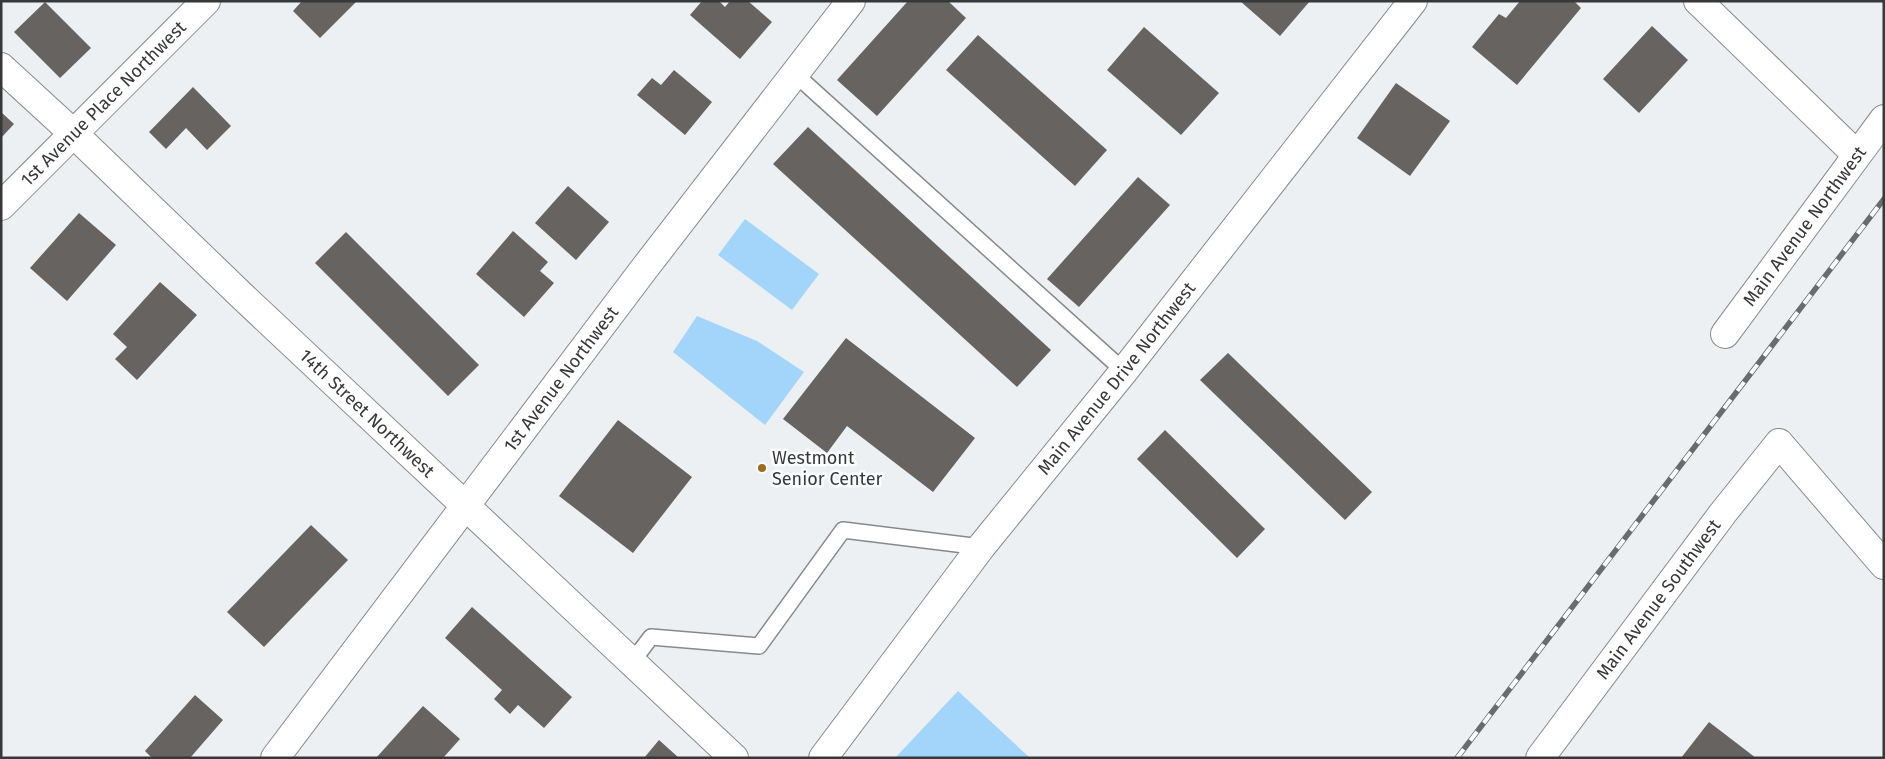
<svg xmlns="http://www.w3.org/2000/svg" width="1885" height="759" viewBox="0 0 1885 759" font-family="'Fira Sans',sans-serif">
	<rect width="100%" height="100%" fill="#ecf0f3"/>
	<g fill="#a3d5fb">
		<path d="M745,219L819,274L792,310L718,255Z"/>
		<path d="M697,316L757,341L804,372L765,425L673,352Z"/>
		<path d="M958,691L1030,758H895Z"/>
	</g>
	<g fill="#666360">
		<path d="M302,1H357L320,38L293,11Z"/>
		<path d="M702,1H719L725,7L730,1H748L772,22L740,59L690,15Z"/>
		<path d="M908,1H948L966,18L877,116L837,80Z"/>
		<path d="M1240,1H1310L1280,36Z"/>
		<path d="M1520,1H1574L1581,8L1517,85L1472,47L1499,14L1506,18Z"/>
		<path d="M45,2L91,48L60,78L14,32Z"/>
		<path d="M1652,26L1688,60L1639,113L1603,79Z"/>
		<path d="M1144,27L1219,93L1181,135L1107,70Z"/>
		<path d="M978,35L1107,150L1075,186L946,70Z"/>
		<path d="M674,70L712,102L685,135L637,95L652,78L661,85Z"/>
		<path d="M1396,83L1450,121L1410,176L1357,138Z"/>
		<path d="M193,87L231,126L207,150L186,128L166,149L149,132Z"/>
		<path d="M1,112L14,124L1,138Z"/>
		<path d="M808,127L1051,350L1017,387L773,164Z"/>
		<path d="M1138,177L1170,205L1079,307L1047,279Z"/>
		<path d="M568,186L609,222L576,260L535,223Z"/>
		<path d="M79,213L116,245L67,301L30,268Z"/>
		<path d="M513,231L548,262L540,271L554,283L524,317L476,274Z"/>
		<path d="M346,232L479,365L448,396L315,263Z"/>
		<path d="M160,282L197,315L137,380L115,359L127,347L113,334Z"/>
		<path d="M846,338L975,438L933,492L847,426L827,453L783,419Z"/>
		<path d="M1228,353L1372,492L1345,520L1200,380Z"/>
		<path d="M618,420L692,477L633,553L559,496Z"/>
		<path d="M1165,430L1265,529L1237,558L1137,459Z"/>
		<path d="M311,525L348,560L264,647L227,612Z"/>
		<path d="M472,607L572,697L544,728L518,705L510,714L494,699L502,690L445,638Z"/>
		<path d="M195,695L223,720L190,758H152L145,751Z"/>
		<path d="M423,706L460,739L443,758H376Z"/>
		<path d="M1709,722L1756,758H1681Z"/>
		<path d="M659,740L679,758H644Z"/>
	</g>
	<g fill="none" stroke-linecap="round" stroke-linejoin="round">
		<defs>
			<g id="service">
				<path d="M795,74L1124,371"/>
				<path d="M632,662L651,637L759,646L843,530L981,547"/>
			</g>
			<g id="minor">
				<path d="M1698,1L1856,154"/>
				<path id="s1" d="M1,67L74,134L241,295L734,758"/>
				<path id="s2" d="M1,206L206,1"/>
				<path id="s3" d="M1725,334L1884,119"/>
				<path id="s4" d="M275,758L644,269L851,1"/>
				<path id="s5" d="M823,758L981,547L1124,371L1413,1"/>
				<path id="s6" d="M1540,758L1723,513L1779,443L1884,565"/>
			</g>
		</defs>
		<use href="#service" stroke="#878a8d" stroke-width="18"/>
		<use href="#minor" stroke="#878a8d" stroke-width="30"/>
		<use href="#service" stroke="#fff" stroke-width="15"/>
		<use href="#minor" stroke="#fff" stroke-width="28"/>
		<defs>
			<path id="rail" d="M1457,758L1884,199"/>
		</defs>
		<use href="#rail" stroke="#696b6c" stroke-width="5.5"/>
		<use href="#rail" stroke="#fcfdfe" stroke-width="4" stroke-dasharray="11" stroke-linecap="butt"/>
	</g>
	<circle fill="#9e6b21" stroke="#fcfdfe" stroke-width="2" cx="762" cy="468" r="5"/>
	<g text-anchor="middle" stroke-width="5" stroke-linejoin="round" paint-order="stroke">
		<g font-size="18" fill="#373839" stroke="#fcfdfe">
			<text dy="6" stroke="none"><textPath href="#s2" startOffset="145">1st Avenue Place Northwest</textPath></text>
			<text dy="6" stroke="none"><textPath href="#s3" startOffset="134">Main Avenue Northwest</textPath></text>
			<text dy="6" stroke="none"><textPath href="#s4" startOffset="475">1st Avenue Northwest</textPath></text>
			<text dy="6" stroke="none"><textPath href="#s5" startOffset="480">Main Avenue Drive Northwest</textPath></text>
			<text dy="6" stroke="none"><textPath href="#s1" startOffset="504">14th Street Northwest</textPath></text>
			<text dy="6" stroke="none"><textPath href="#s6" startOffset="198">Main Avenue Southwest</textPath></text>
		</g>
		<g font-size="18" fill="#373839" stroke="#fcfdfe" text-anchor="start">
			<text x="772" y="464">Westmont<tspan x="772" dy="21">Senior Center</tspan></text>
		</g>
	</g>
	<rect width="1885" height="759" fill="none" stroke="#373839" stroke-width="5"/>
</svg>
